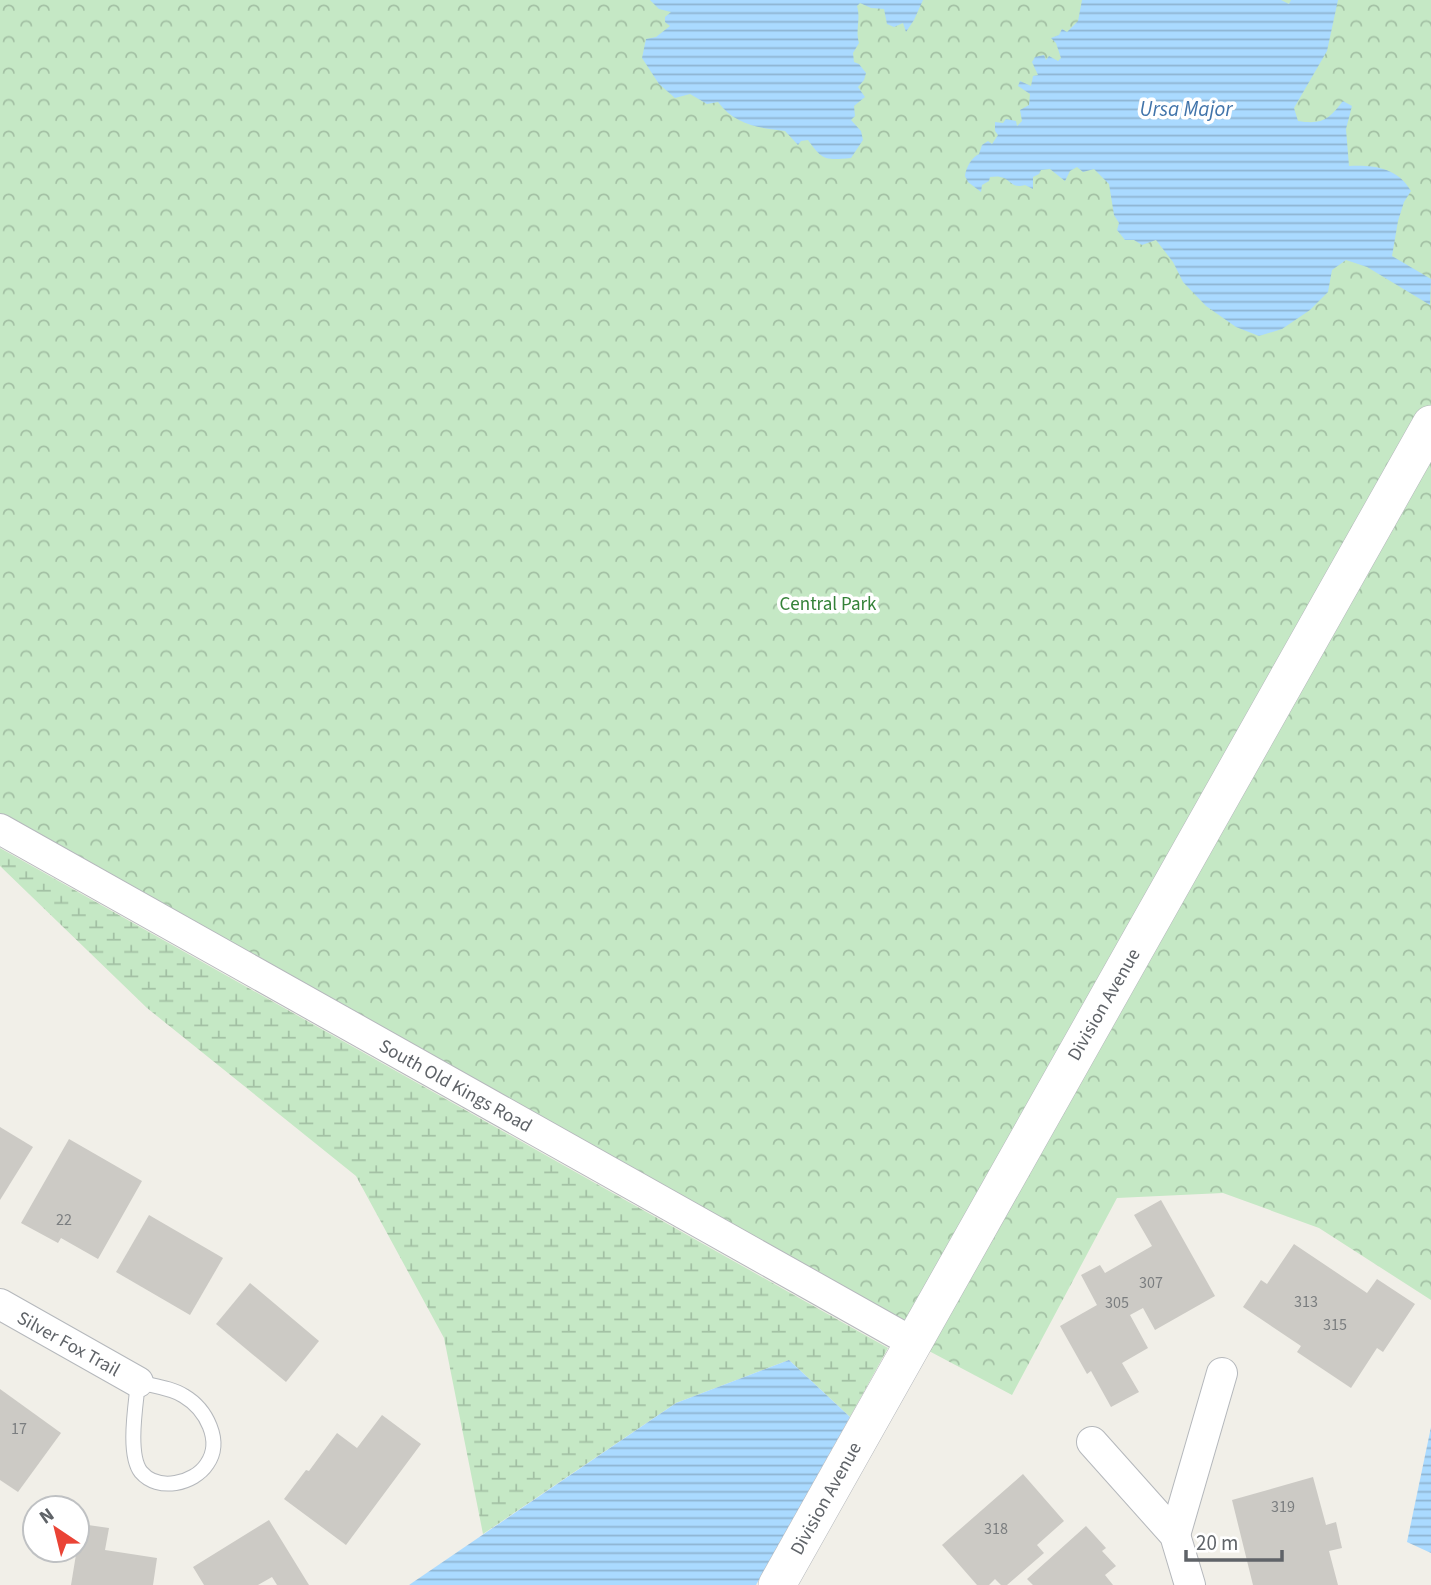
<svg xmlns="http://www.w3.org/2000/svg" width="1431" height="1585" viewBox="0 0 1431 1585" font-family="'Source Sans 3',sans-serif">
	<defs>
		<pattern id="wetland-marsh" width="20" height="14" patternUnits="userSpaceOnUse" patternTransform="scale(1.75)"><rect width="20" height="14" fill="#c5e8c5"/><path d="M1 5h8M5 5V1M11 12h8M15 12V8" fill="none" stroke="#a3c0a4"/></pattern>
		<pattern id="park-crowns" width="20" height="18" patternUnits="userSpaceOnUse" patternTransform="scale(1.75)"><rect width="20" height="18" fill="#c5e8c5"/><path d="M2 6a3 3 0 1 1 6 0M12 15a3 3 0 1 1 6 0" fill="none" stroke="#a3c0a4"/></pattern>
		<pattern id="water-rules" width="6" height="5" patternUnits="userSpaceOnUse" patternTransform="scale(1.75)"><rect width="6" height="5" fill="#aadaff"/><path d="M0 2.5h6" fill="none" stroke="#8eb4d2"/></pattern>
	</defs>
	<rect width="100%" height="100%" fill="#f1efe8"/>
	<path fill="url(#wetland-marsh)" d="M0,848L888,1348L850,1417L789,1360L676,1403L483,1534L444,1338L356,1176L147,1008L0,866Z"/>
	<path fill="url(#park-crowns)" d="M0,0H1431V1300L1319,1228L1223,1193L1117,1198L1012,1395L912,1342L0,830Z"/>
	<g fill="url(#water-rules)">
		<path d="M650,0H923L914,20L906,32L903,23L894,27L887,24L884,9L871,8L860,3L857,6C861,19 855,30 859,43L853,53L854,62L859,64L866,73L864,80L858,87L865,97L854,106L855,116L851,120L861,131L863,140L851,158C825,160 823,161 808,140L801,141L798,145L785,131C759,128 735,125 718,102L707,104L690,94L675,98L659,84L642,58L646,39L656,37L670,26L665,22V17L671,12L659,9Z"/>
		<path d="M1082,0H1281L1289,4L1291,0H1338L1327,51L1294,108L1298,121C1323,125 1329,119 1343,101L1352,106L1346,129L1349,166C1373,165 1397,167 1411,191L1404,202L1398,221L1392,256L1431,279L1430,305L1367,267L1346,260L1332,270L1328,292L1310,310L1282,329L1259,336L1236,327L1206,306L1183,282L1173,262L1156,240L1142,245L1134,240H1125L1117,230L1119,223L1114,215L1109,184L1094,169L1083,172L1077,167L1070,171L1065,181L1050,169L1041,170L1039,174L1033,177V189L1025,185C1010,189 1012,179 1000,177C997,176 993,177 990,177L989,181L982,185L981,192L968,182L965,176C966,167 972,157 979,154L982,145L988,141L992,144L998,135L995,131V122L1003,123L1006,119L1016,121L1017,126L1022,121L1020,110L1029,105L1030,94L1018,86L1020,81L1031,86L1033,76L1038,75L1032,62L1035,57L1044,55L1046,60L1049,56L1058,61L1061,58L1056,43L1051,38L1059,35L1062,29L1067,32L1078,21Z"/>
		<path d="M789,1360L850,1417L756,1585H409L676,1403Z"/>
		<path d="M1431,1427V1553L1407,1542Z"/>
	</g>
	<g fill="#cccac5">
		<path d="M0,1127L33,1147L0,1200Z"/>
		<path d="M69,1139L142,1181L98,1259L61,1238L58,1243L21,1223Z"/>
		<path d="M1161,1200L1215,1296L1155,1330L1143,1308L1130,1315L1148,1348L1122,1363L1139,1392L1111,1407L1091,1371L1087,1374L1060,1326L1097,1305L1081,1275L1100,1265L1105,1273L1152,1246L1134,1215Z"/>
		<path d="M149,1215L223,1258L190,1315L116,1272Z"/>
		<path d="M1294,1244L1367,1293L1377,1279L1415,1304L1383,1352L1377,1348L1351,1388L1297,1352L1301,1346L1243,1307L1261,1280L1267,1284Z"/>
		<path d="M250,1283L319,1341L286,1382L216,1324Z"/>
		<path d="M0,1389L61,1433L18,1492L0,1480Z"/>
		<path d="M382,1415L421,1444L346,1545L284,1499L306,1470L309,1471L337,1433L357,1448Z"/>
		<path d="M1023,1474L1064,1521L1037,1545L1044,1553L1007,1585H1001L995,1579L989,1585H977L942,1545Z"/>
		<path d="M1313,1477L1326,1525L1336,1522L1342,1548L1329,1551L1338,1585H1253L1232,1500Z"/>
		<path d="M269,1520L309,1585H277L272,1577L258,1585H204L193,1567Z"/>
		<path d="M81,1524L109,1528L105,1550L157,1558L153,1585H71Z"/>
		<path d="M1086,1526L1106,1548L1102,1551L1116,1566L1105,1575L1113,1585H1033L1027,1579Z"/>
	</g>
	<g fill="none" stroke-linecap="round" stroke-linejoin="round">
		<defs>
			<path id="service" d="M138,1382C153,1386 172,1388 184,1396C206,1409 223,1441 207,1464C194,1484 158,1492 141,1472C127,1454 136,1404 138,1382Z"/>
			<g id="minor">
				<path d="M0,829L912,1342"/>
				<path d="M0,1304L138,1382"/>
				<path d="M1092,1442L1175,1535L1190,1585"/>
				<path d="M1175,1535L1222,1373"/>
			</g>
			<path id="tertiary" d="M777,1585L1431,424"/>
		</defs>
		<use href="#service" stroke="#b5b8bc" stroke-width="16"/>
		<use href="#minor" stroke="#b5b8bc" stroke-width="32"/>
		<use href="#tertiary" stroke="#b5b8bc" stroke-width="38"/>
		<use href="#service" stroke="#fff" stroke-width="14"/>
		<use href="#minor" stroke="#fff" stroke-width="30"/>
		<use href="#tertiary" stroke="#fff" stroke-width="37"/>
	</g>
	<g text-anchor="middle" stroke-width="7" stroke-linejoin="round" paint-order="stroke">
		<g font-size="16" fill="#7a7d7f">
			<text x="64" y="1225">22</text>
			<text x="1151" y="1288">307</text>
			<text x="1306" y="1307">313</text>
			<text x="1117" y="1308">305</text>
			<text x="1335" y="1330">315</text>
			<text x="19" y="1434">17</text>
			<text x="1283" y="1512">319</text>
			<text x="996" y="1534">318</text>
		</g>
		<g font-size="19" fill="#348238" stroke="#fff">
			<text x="828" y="610">Central Park</text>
		</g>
		<g font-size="19" fill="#5f6368" stroke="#fff">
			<text transform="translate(1103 1004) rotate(-60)" y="7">Division Avenue</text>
			<text transform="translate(456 1085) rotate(29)" y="7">South Old Kings Road</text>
			<text transform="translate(69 1343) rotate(29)" y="7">Silver Fox Trail</text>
			<text transform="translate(825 1498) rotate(-61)" y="7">Division Avenue</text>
		</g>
		<g font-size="21" font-style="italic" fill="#4174aa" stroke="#fff">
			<text x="1186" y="116">Ursa Major</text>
		</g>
	</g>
	<g transform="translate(56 1529) rotate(325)"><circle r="33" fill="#ffffff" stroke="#bfc1c3" stroke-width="2"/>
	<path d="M0-5L12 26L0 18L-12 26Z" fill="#ea4335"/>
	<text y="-10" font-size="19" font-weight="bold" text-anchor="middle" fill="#5f6368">N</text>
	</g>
	<path d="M1186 1550v10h96v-10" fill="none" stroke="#5f6368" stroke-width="3.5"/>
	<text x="1196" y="1550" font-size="21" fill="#5f6368" stroke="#ffffff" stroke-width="5" paint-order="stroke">20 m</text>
</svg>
